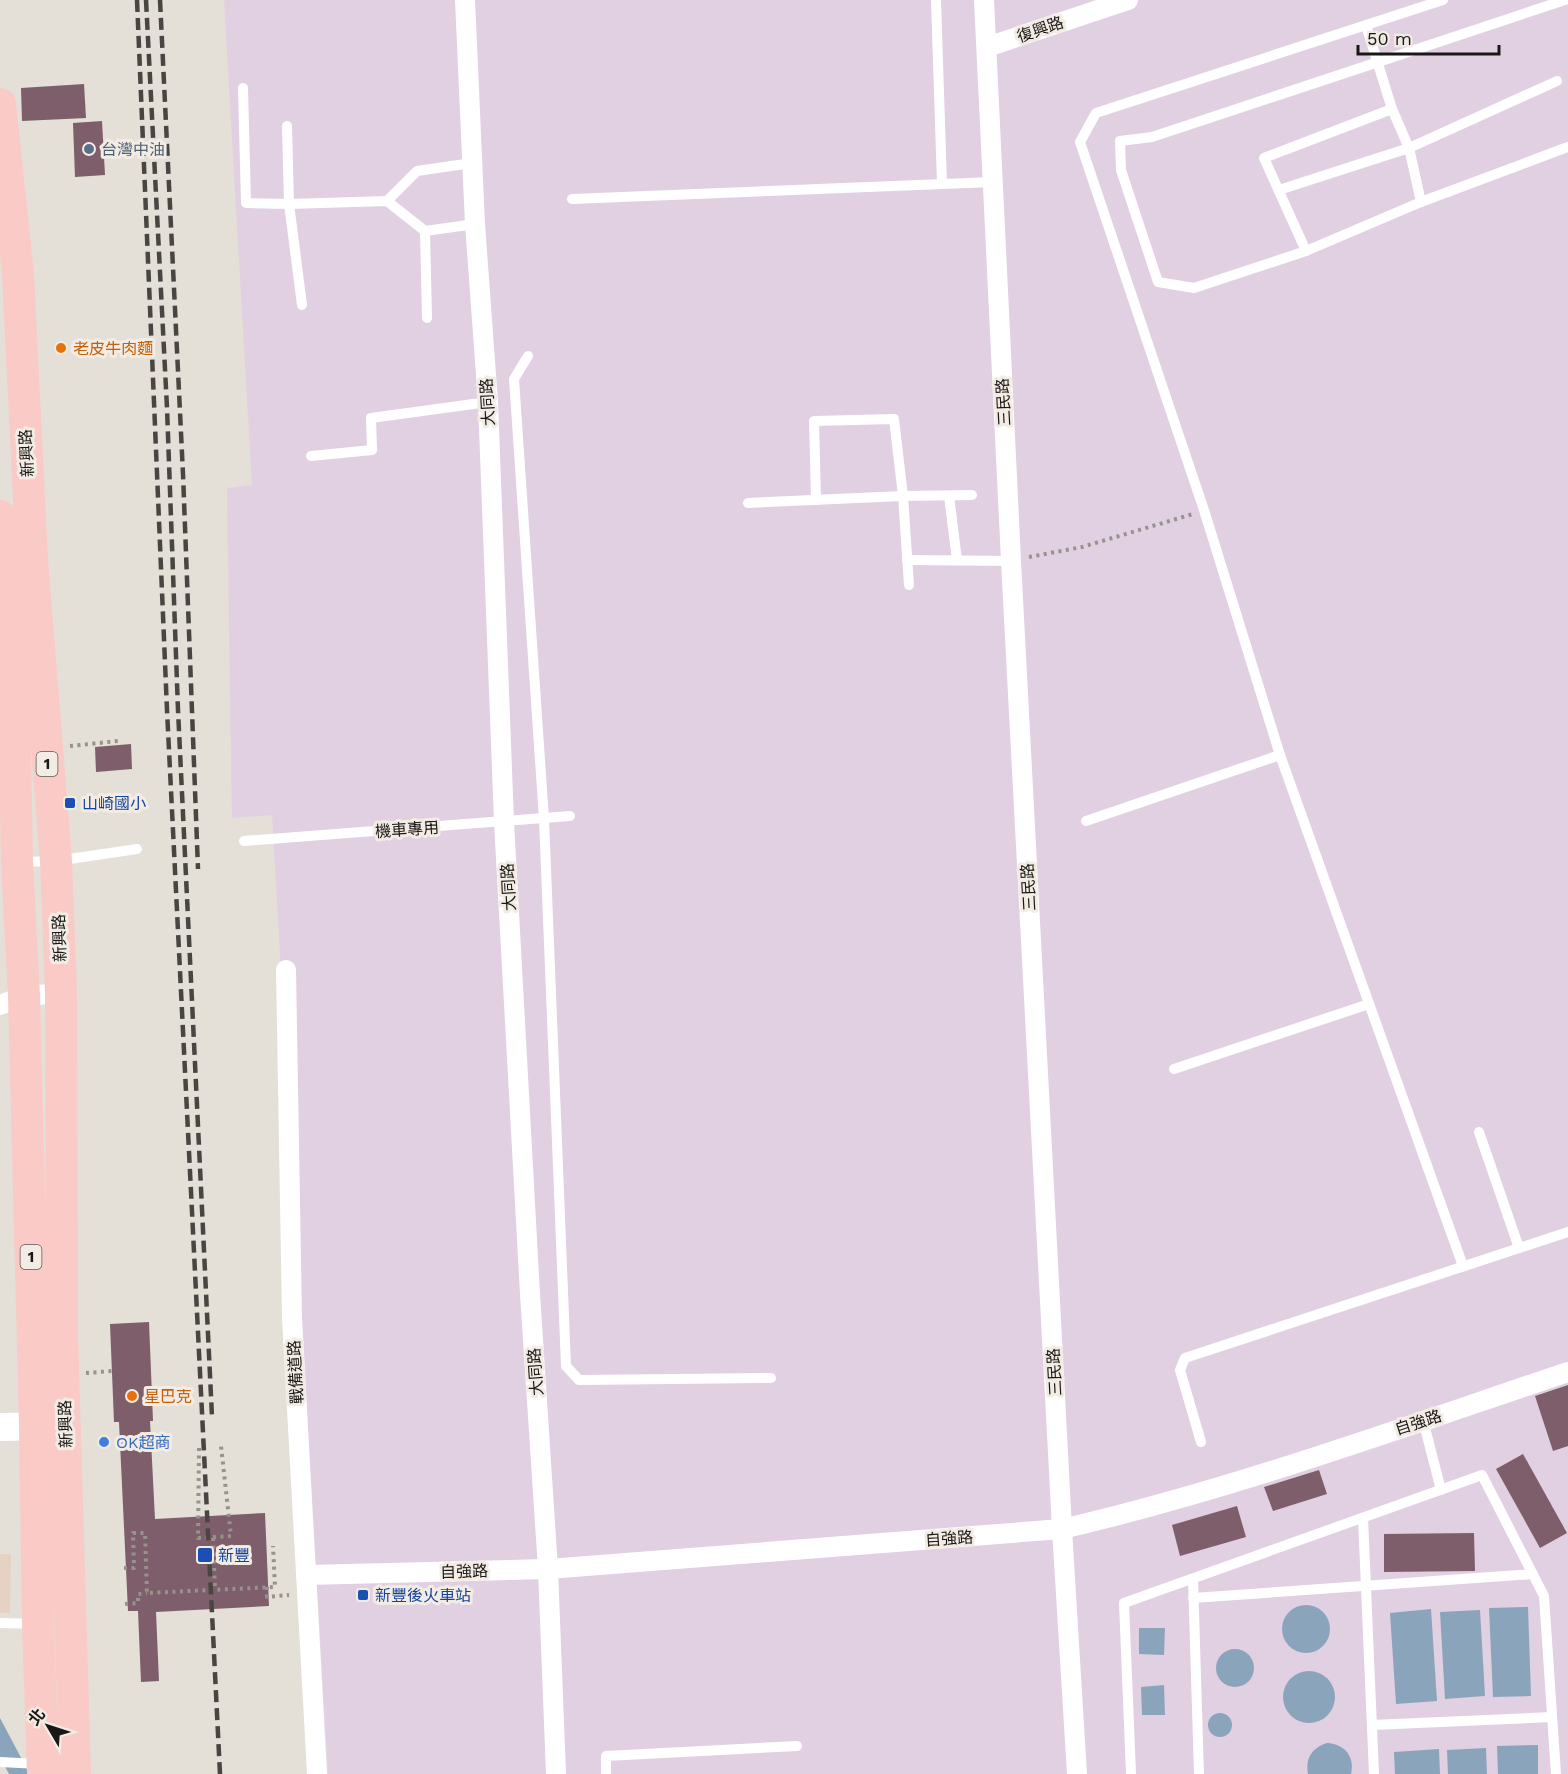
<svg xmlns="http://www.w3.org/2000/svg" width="1568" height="1774" viewBox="0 0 1568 1774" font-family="'Work Sans','Noto Sans TC',sans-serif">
	<rect width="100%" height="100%" fill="#e4dfd7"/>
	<path fill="#e5d2c2" d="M0,1554H11L10,1613H0Z"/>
	<path fill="#e0d0e2" d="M224,0H1568V1774H328L272,815L232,818L227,488L252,485Z"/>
	<g fill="#8aa4bb">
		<circle cx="1306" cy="1629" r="24"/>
		<path d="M1528,1607L1531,1696L1493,1697L1489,1608Z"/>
		<path d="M1431,1609L1437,1701L1396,1704L1390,1613Z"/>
		<path d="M1480,1610L1485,1696L1445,1699L1440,1612Z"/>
		<path d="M1139,1628H1165L1164,1655L1139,1654Z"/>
		<circle cx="1235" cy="1668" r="19"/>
		<circle cx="1309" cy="1697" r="26"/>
		<path d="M1164,1685L1165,1715H1142L1141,1687Z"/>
		<circle cx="1220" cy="1725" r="12"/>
		<path d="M0,1718L28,1771L30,1774H9L0,1757Z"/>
		<path d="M1327,1743C1345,1744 1355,1757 1351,1774H1308C1305,1758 1312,1748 1327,1743Z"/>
		<path d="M1538,1745V1774H1498L1497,1746Z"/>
		<path d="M1486,1748L1487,1774H1448L1447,1750Z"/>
		<path d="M1439,1749L1440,1774H1395L1394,1752Z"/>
	</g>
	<g fill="#7d5e6a">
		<path d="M84,84L86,118L22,121L21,88Z"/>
		<path d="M102,121L105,175L75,177L73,123Z"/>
		<path d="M131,744L132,769L96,772L95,747Z"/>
		<path d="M149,1322L153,1421H150L155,1519L265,1513L269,1606L156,1612L159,1681L141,1682L138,1611H128L119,1422H114L110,1324Z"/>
		<path d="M1568,1385V1446L1553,1451L1535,1396Z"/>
		<path d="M1523,1454L1567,1533L1540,1548L1496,1469Z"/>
		<path d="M1319,1470L1327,1494L1273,1511L1264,1487Z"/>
		<path d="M1237,1506L1246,1537L1180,1556L1172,1525Z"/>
		<path d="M1474,1533L1475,1571L1384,1572V1534Z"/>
	</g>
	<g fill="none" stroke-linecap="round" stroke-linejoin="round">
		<g stroke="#96928d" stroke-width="4" stroke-dasharray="3 4.5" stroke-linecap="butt">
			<path d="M1029,557L1082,547L1193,514"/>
			<path d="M70,746L118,741"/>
			<path d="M86,1373L112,1371"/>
			<path d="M199,1448L198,1538L231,1536L221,1446"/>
			<path d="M213,1538L215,1589"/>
			<path d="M124,1568H134L133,1533H145L147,1593L275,1587L273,1546"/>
			<path d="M267,1587V1597L289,1595"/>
			<path d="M125,1604L138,1603V1594L147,1593"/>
		</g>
		<g stroke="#fff" stroke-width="10">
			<path d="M936,0L942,184"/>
			<path d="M1443,0L1096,113L1080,142L1204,510L1280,755L1463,1266"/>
			<path d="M1565,0L1152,137L1120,141L1121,170L1158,282L1194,288L1306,251L1421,202L1568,147"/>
			<path d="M1366,25L1392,109L1409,148L1421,202"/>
			<path d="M243,88L246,203L289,204L387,201L425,231L475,224"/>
			<path d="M287,126L289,204L302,305"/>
			<path d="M1279,190L1409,148L1557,81"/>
			<path d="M572,199L993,182"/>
			<path d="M387,201L417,171L472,163"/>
			<path d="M425,231L427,318"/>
			<path d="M1306,251L1264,158L1392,109"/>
			<path d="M528,356L514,379L544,819L566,1366L579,1380L771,1378"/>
			<path d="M311,456L372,450L371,418L488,402"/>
			<path d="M949,496L957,560"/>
			<path d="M816,500L814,421L894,419L903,496L909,585"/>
			<path d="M748,503L903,496L972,495"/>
			<path d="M907,560L1011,561"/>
			<path d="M1086,821L1280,755"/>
			<path d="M244,841L570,816"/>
			<path d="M21,862L56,861L137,849"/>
			<path d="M1174,1069L1369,1004"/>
			<path d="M1479,1132L1519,1248"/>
			<path d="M1423,1420L1441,1490"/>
			<path d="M1201,1442L1180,1370L1185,1358L1568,1232"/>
			<path d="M1363,1518L1374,1774"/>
			<path d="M1193,1579L1199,1774"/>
			<path d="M1193,1598L1533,1574"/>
			<path d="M0,1623L36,1624"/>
			<path d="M1372,1725L1552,1717"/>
			<path d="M0,1762L39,1764"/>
			<path d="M606,1774V1756L797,1746"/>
			<path d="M1131,1774L1124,1603L1482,1475L1544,1596L1556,1774"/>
		</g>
		<g stroke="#fff" stroke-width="20">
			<path d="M465,0L475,224L488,402L504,822L530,1294L548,1569L556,1774"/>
			<path d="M984,0L1011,561L1062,1529L1077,1774"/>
			<path d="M987,47L1128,0"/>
			<path d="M286,970L292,1318L317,1774"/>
			<path d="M0,1005L24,996L61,993"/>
			<path d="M306,1575L548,1569L1062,1529C1234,1489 1401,1428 1568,1372"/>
		</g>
		<path stroke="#fff" stroke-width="28" d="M0,1427L57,1426"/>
		<g stroke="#facac7" stroke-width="32">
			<path d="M0,104L18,274L32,560L56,861L61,993L62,1333L75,1774"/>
			<path d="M0,516L15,750L17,862L24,996L35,1426L38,1624L43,1774"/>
		</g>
		<g stroke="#484642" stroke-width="4.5" stroke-dasharray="12 6" stroke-linecap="butt">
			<path d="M137,0L167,710L220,1774"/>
			<path d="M146,0L167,408L178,710L212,1417"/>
			<path d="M160,0L183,474L198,869"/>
		</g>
	</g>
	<circle fill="#5c6f8a" stroke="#f2ece4" stroke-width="2" cx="89" cy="149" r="6"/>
	<g fill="#e8710a" stroke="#f2ece4" stroke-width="2">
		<circle cx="61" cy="348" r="6"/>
		<circle cx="132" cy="1396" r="6"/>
	</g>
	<g fill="#1a4fb4" stroke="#f2ece4" stroke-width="2">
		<rect x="64" y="797" width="12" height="12" rx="3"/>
		<rect x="197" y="1547" width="16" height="16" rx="3"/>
		<rect x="357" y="1589" width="12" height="12" rx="3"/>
	</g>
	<circle fill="#3f7fe0" stroke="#f2ece4" stroke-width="2" cx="104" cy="1442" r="6"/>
	<g text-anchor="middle" stroke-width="6" stroke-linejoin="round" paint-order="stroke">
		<g fill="#f2ece4" stroke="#5b5854" stroke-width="1.5">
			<rect x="36.5" y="752" width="21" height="24" rx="4.5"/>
			<rect x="20.5" y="1245" width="21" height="24" rx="4.5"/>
		</g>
		<g font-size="15" font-weight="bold" fill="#1a1816">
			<text x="47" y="769">1</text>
			<text x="31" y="1262">1</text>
		</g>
		<g font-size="16" fill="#1a1816" stroke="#f2ece4">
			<text transform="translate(1040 29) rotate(-19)" y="6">復興路</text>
			<text transform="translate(487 402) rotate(-93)" y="6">大同路</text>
			<text transform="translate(1003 402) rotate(-93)" y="6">三民路</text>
			<text transform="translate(26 453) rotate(-93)" y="6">新興路</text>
			<text transform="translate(407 829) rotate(-4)" y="6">機車專用</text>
			<text transform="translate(508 887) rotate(-93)" y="6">大同路</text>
			<text transform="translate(1028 887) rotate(-93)" y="6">三民路</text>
			<text transform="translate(59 938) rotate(-92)" y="6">新興路</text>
			<text transform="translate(295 1372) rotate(-93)" y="6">戰備道路</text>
			<text transform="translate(535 1372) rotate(-94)" y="6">大同路</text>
			<text transform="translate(1054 1372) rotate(-93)" y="6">三民路</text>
			<text transform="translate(1418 1422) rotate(-18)" y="6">自強路</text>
			<text transform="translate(65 1424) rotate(-92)" y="6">新興路</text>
			<text transform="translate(949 1538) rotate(-4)" y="6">自強路</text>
			<text transform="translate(464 1571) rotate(-2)" y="6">自強路</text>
		</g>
		<g font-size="16" fill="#4e5e75" stroke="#f2ece4" text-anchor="start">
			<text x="101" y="155">台灣中油</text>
		</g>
		<g font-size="16" fill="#c56008" stroke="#f2ece4" text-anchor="start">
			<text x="73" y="354">老皮牛肉麵</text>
			<text x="144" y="1402">星巴克</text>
		</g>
		<g font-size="16" fill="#164399" stroke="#f2ece4" text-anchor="start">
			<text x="82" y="809">山崎國小</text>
			<text x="218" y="1561">新豐</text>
			<text x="375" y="1601">新豐後火車站</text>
		</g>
		<g font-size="16" fill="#366cbe" stroke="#f2ece4" text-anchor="start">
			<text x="116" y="1448">OK超商</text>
		</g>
	</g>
	<g transform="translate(48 1726) rotate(309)" stroke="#f2ece4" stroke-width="4.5" paint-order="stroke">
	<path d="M0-4.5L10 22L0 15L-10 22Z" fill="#1a1816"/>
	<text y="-9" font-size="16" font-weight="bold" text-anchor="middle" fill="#1a1816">北</text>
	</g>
	<path d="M1358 45v9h141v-9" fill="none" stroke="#1a1816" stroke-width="3"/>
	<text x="1367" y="45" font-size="18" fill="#1a1816" stroke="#f2ece4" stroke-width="4.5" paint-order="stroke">50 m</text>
</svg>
